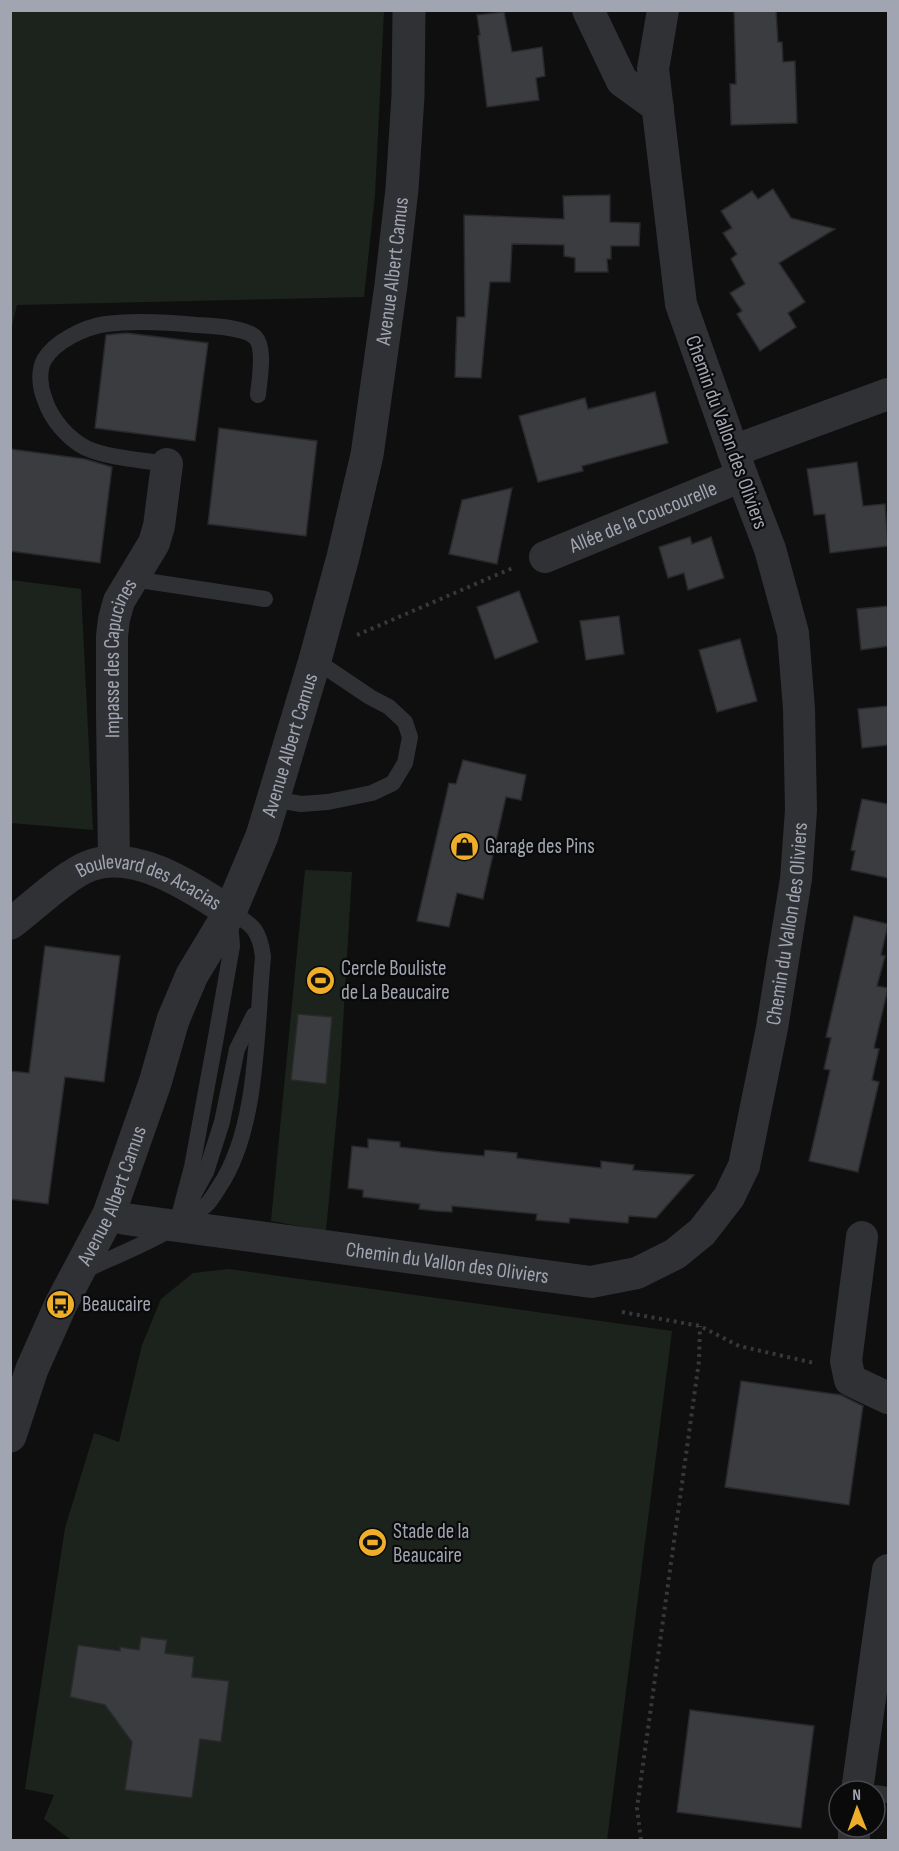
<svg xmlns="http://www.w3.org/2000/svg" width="899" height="1851" viewBox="0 0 899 1851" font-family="'Sofia Sans Condensed',sans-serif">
	<rect width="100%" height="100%" fill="#0f0f10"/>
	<g fill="#1c231c">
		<path d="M11,10L384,11L375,195L364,297L17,305L11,330Z"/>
		<path d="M11,580L81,589L93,830L11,823Z"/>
		<path d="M305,870L352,872L339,1092L326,1231L271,1221Z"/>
		<path d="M229,1269L672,1331L607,1840H71L44,1819L54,1795L25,1789L65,1528L94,1433L119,1442L142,1345L161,1299L193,1273Z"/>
	</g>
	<g fill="#3b3c40" stroke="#29292c" stroke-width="1.5">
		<path d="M734,10H776L778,42H782L783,62L795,61L797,123L731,125L730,84H736Z"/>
		<path d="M504,12L512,52L542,47L545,76L536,78L539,100L487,107L478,36L480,35L477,15Z"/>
		<path d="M773,189L791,218L835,229L779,263L805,302L788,313L796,327L760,351L737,314L742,311L730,293L745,284L731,259L737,254L723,233L732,228L721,211L752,191L758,199Z"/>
		<path d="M610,195V222L640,223L639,246H611V259H607L608,272H575V258L564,256V245L512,244L510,282H490L481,378L455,377L457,317H465L464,215L564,219L563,196Z"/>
		<path d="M126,333L208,343L195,441L95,428L106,335Z"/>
		<path d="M655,392L668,443L582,466L583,471L538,482L519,416L585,398L588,409Z"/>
		<path d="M219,428L317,441L306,536L208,524Z"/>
		<path d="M10,449L85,459L112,467L100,563L10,551Z"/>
		<path d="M857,462L863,506L885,504L888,546L830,553L825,514L814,515L807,469Z"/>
		<path d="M512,488L497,564L449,554L462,500Z"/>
		<path d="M690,537L692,544L711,537L724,578L688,590L684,573L668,578L659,547Z"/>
		<path d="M519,591L538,642L495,659L477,607Z"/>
		<path d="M888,606V646L861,650L857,609Z"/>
		<path d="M619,616L624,654L586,660L580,621Z"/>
		<path d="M740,639L757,701L717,712L699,650Z"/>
		<path d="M888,706V745L862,748L858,709Z"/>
		<path d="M463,760L526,775L521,800L506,797L483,899L457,893L449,927L417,921L449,783L456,784Z"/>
		<path d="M862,799L888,804V878L851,870L855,851L851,850Z"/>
		<path d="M854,916L888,924L881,955L885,956L877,986L888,988L874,1048L879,1049L872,1080L879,1082L858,1172L809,1161L830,1070L824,1069L831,1038L826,1037Z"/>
		<path d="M45,946L120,956L104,1082L65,1077L48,1204L10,1199V1071L29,1073Z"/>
		<path d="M298,1014L332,1017L326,1084L291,1080Z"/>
		<path d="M368,1139L400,1142V1147L441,1152L484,1156L485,1150L517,1153V1158L558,1163L601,1168V1161L634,1165L633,1170L694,1175L656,1218L629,1216L628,1223L570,1218L569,1223L536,1220L537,1214L452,1206V1212L435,1211L419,1209L420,1204L363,1197V1190L348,1188L352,1146L368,1148Z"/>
		<path d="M741,1381L841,1395L863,1406L849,1505L725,1487Z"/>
		<path d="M141,1637L167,1640L165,1653L194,1657L192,1677L229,1681L221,1742L200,1739L192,1798L125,1790L132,1742L105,1705L70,1697L78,1645L120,1651V1647L139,1650Z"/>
		<path d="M690,1710L814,1726L801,1828L677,1812Z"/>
	</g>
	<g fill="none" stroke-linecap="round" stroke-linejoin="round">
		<g stroke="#36383c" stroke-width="4" stroke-dasharray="3 4.5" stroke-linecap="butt">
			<path d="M357,635L515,567"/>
			<path d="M622,1312L700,1326L739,1346L814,1363"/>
			<path d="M641,1840L637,1808L699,1361L700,1326"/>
		</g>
		<g stroke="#303135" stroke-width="16">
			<path d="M167,464C142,460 108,458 86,448C68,439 51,419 45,400C40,388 38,372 44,360C55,341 85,327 106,324C136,320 167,322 197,325C212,326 244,327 255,337C266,348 259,381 258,395"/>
			<path d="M133,579L265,599"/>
			<path d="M273,799L301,804L328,802L372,793L393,783L405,763L410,737L405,722L389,707L370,697L315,660"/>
			<path d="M188,1205L206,1172L222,1122L237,1049L254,1015"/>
			<path d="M176,1227L192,1167L216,1037L232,946L230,921"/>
			<path d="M81,1272C124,1252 170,1235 206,1205C211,1201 215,1193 219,1187C259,1128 256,1027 263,957C260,931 253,924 230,912"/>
			<path d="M875,1793L888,1795"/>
		</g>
		<g stroke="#303135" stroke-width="32">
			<path d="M588,10L622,81L658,107"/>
			<path d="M733,451L888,394"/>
			<path id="s1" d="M545,557L742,476"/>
			<path id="s2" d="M114,861L112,712V636L114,619L119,601L154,543L159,526L167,464"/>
			<path id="s3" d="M10,924C33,907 64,876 89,866C135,848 193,888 230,912"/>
			<path id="s4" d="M109,1214L125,1219L591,1282L637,1273L675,1254L702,1232L729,1197L744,1166L772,1028L796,879L801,810L799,709L793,633L770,549L742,476L681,304L653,69L663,10"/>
			<path d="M862,1237L846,1361L850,1380L888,1398"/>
			<path d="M857,1791L888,1570"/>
			<path d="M854,1840V1827"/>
		</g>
		<path stroke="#303135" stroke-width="33" id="s5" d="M10,1436L32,1369L61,1304L109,1214L155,1083L173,1020L192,975L230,912L262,836L315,660L343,557L367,455L391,285L402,189L408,96L409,10"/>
	</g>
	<defs>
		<symbol id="shop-disc" viewBox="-11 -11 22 22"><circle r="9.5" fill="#eeae29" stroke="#0a0a0b"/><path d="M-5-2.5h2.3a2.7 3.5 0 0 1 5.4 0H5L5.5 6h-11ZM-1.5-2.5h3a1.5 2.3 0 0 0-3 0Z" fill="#111"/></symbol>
		<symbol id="stadium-disc" viewBox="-11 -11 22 22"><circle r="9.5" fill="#eeae29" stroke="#0a0a0b"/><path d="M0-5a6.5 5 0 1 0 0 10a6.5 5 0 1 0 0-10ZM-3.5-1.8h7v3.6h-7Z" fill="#111"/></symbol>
		<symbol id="bus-disc" viewBox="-11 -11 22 22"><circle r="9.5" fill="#eeae29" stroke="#0a0a0b"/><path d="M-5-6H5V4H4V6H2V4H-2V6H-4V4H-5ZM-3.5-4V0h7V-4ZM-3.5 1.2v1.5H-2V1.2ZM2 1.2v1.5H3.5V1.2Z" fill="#111"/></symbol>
	</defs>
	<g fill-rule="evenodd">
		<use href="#shop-disc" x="448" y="830" width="33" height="33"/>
		<use href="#stadium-disc" x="304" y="964" width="33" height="33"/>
		<use href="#bus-disc" x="44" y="1288" width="33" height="33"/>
		<use href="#stadium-disc" x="356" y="1526" width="33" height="33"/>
	</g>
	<g text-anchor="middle" stroke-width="4.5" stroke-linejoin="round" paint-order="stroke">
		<g font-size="21" fill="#a0a5b1" stroke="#0a0a0b">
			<text dy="7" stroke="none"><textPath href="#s5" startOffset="1234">Avenue Albert Camus</textPath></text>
			<text transform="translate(727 432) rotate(70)" y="7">Chemin du Vallon des Oliviers</text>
			<text dy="7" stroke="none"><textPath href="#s1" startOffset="106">Allée de la Coucourelle</textPath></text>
			<text dy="7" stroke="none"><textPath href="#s2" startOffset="204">Impasse des Capucines</textPath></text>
			<text dy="7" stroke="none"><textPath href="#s5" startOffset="748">Avenue Albert Camus</textPath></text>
			<text dy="7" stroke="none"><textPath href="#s3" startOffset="162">Boulevard des Acacias</textPath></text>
			<text dy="7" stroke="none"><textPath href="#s4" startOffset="936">Chemin du Vallon des Oliviers</textPath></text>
			<text dy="7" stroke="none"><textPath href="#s5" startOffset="262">Avenue Albert Camus</textPath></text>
			<text dy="7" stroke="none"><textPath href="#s4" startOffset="342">Chemin du Vallon des Oliviers</textPath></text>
		</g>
		<g font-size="21" fill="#a0a5b1" stroke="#0a0a0b" text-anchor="start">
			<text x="485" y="853">Garage des Pins</text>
			<text x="341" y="975">Cercle Bouliste<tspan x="341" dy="24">de La Beaucaire</tspan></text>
			<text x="82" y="1311">Beaucaire</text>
			<text x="393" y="1538">Stade de la<tspan x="393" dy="24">Beaucaire</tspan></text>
		</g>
	</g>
	<rect width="899" height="1851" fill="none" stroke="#a0a5b1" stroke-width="24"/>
	<g transform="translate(857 1809) rotate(359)"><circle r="28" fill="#0a0a0b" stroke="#46484d" stroke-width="1.5"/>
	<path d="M0-4.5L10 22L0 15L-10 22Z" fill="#eeae29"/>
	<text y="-9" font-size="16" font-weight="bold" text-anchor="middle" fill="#a0a5b1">N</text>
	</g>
</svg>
